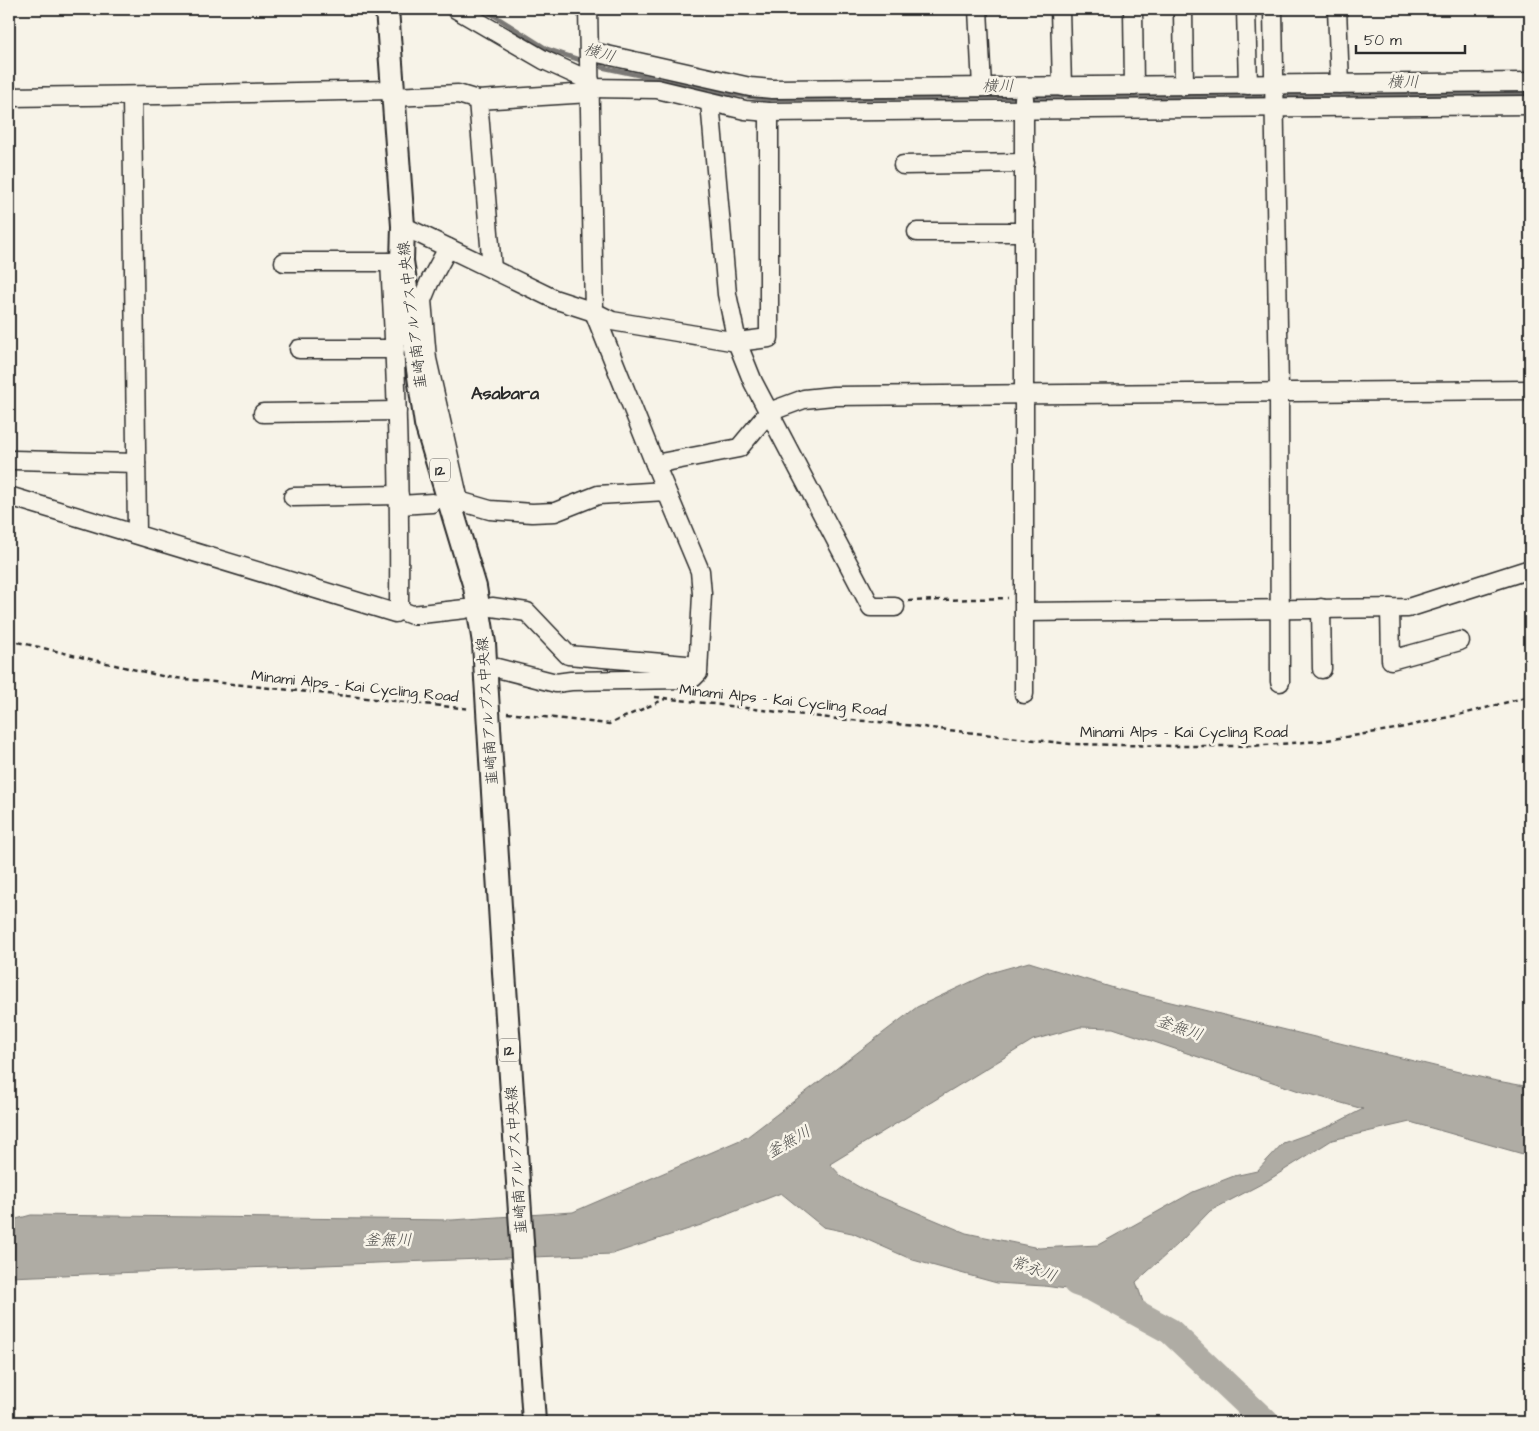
<svg xmlns="http://www.w3.org/2000/svg" width="1539" height="1431" viewBox="0 0 1539 1431" font-family="'Architects Daughter','Klee One',sans-serif">
	<rect width="100%" height="100%" fill="#f7f3e8"/>
	<filter id="ink" filterUnits="userSpaceOnUse"><feTurbulence type="fractalNoise" baseFrequency=".02" numOctaves="2"/><feDisplacementMap in="SourceGraphic" scale="10" xChannelSelector="R" yChannelSelector="G"/><feConvolveMatrix kernelMatrix="1 2 1 2 8 2 1 2 1" color-interpolation-filters="sRGB"/></filter>
	<g filter="url(#ink)">
		<path fill="#afaca4" stroke="#7a7874" fill-rule="evenodd" d="M1029,962L1117,989L1492,1080L1530,1087V1156L1410,1122L1332,1140L1267,1181L1210,1211L1178,1244L1136,1282L1149,1319L1104,1294L1044,1286L997,1283L913,1260L852,1233L823,1227L781,1193L701,1225L612,1254L9,1277V1221L31,1215L452,1220L573,1212L747,1137L917,1007L990,973ZM1080,1027L1113,1028L1299,1091L1363,1109L1330,1126L1283,1143L1257,1171L1234,1176L1193,1192L1098,1245L1039,1248L966,1233L866,1191L842,1177L830,1164L1033,1040Z"/>
		<g fill="none" stroke-linecap="round" stroke-linejoin="round">
			<g stroke="#7a7874" stroke-width="4.5">
				<path d="M484,9L547,49L586,62"/>
				<path d="M593,64L605,68L712,91L765,99L1271,95"/>
				<path d="M1279,95L1530,93"/>
			</g>
			<path stroke="#afaca4" stroke-width="26" d="M1076,1283L1093,1289L1170,1331L1266,1422"/>
			<defs>
				<g id="minor">
					<path d="M456,9L544,60L590,81"/>
					<path d="M978,9L982,87"/>
					<path d="M1060,9L1062,87"/>
					<path d="M1133,9L1134,86"/>
					<path d="M1183,9L1184,86"/>
					<path d="M1246,9L1248,85"/>
					<path d="M1273,9L1279,392L1280,682"/>
					<path d="M1337,9L1340,84"/>
					<path d="M589,51L750,87L772,89L1530,82"/>
					<path d="M590,88L657,89L745,110L769,112L1530,105"/>
					<path d="M132,96L137,534"/>
					<path d="M9,97L159,95L392,90"/>
					<path d="M393,97L458,94L478,100"/>
					<path d="M710,102L727,294L737,342L753,382L871,607H895"/>
					<path d="M903,165L1025,163"/>
					<path d="M403,226L554,299L594,312L612,321L737,342L769,338V112"/>
					<path d="M917,232H1024"/>
					<path d="M448,248L429,283L422,300L427,359L459,501L490,510L532,513L555,512L598,495L666,491"/>
					<path d="M284,262H390"/>
					<path d="M492,269L478,100L590,93"/>
					<path d="M299,349H395"/>
					<path d="M263,413L397,411"/>
					<path d="M14,460L136,463"/>
					<path d="M655,464L739,448L769,412L804,399L833,396L1530,390"/>
					<path d="M9,496L395,613L399,610C400,494 397,378 390,262L402,261"/>
					<path d="M293,497L399,495"/>
					<path d="M400,505L432,503"/>
					<path d="M492,607L527,612L568,655L698,666"/>
					<path d="M1321,608L1322,669"/>
					<path d="M1390,608L1391,660L1460,641"/>
					<path d="M399,610L412,615L465,609"/>
					<path d="M1024,612L1408,608L1530,569"/>
					<path d="M485,665L556,683L571,681L684,679L693,678L698,673L702,594L700,571L655,464L594,312L588,9"/>
					<path d="M1024,694V98"/>
				</g>
				<path id="major" d="M387,9L403,226L402,261L426,424L475,587L484,643L486,678"/>
			</defs>
			<use href="#minor" stroke="#2b2b2b" stroke-width="21"/>
			<use href="#major" stroke="#2b2b2b" stroke-width="26"/>
			<g stroke="#2b2b2b" stroke-width="2.5" stroke-dasharray="5 4" stroke-linecap="butt">
				<path d="M908,601L1008,598"/>
				<path d="M9,640L166,677L471,709"/>
				<path d="M655,697L837,719L879,722L1070,744L1175,746H1250L1321,741L1395,729L1467,713L1530,696"/>
				<path d="M507,713L609,724L665,699"/>
			</g>
			<use href="#minor" stroke="#f7f3e8" stroke-width="18"/>
			<use href="#major" stroke="#f7f3e8" stroke-width="22"/>
			<defs>
				<path id="major-bridge" d="M486,678L504,972L534,1422"/>
			</defs>
			<use href="#major-bridge" stroke="#2b2b2b" stroke-width="26" stroke-linecap="butt"/>
			<use href="#major-bridge" stroke="#f7f3e8" stroke-width="22"/>
		</g>
	</g>
	<g text-anchor="middle" stroke-width="5" stroke-linejoin="round" paint-order="stroke">
		<g fill="#f7f3e8" stroke="#686764" stroke-width="1">
			<rect x="430" y="458.5" width="20" height="23" rx="4"/>
			<rect x="499" y="1038.5" width="20" height="23" rx="4"/>
		</g>
		<g font-size="14" font-weight="bold" fill="#2b2b2b">
			<text x="440" y="475">12</text>
			<text x="509" y="1055">12</text>
		</g>
		<g font-size="15" fill="#2b2b2b" stroke="#f7f3e8">
			<text transform="translate(412 315) rotate(-97)" y="5">韮崎南アルプス中央線</text>
			<text transform="translate(355 686) rotate(6)" y="5">Minami Alps - Kai Cycling Road</text>
			<text transform="translate(783 700) rotate(6)" y="5">Minami Alps - Kai Cycling Road</text>
			<text transform="translate(487 711) rotate(-94)" y="5">韮崎南アルプス中央線</text>
			<text x="1184" y="737">Minami Alps - Kai Cycling Road</text>
			<text transform="translate(516 1160) rotate(-94)" y="5">韮崎南アルプス中央線</text>
		</g>
		<g font-size="16" font-style="italic" fill="#53524f" stroke="#f7f3e8">
			<text transform="translate(600 52) rotate(16)" y="6">横川</text>
			<text x="1403" y="87">横川</text>
			<text x="998" y="91">横川</text>
			<text transform="translate(1180 1027) rotate(19)" y="6">釜無川</text>
			<text transform="translate(788 1141) rotate(-30)" y="6">釜無川</text>
			<text x="388" y="1245">釜無川</text>
			<text transform="translate(1034 1268) rotate(20)" y="6">常永川</text>
		</g>
		<g font-size="18" font-weight="bold" fill="#2b2b2b" stroke="#f7f3e8">
			<text x="505" y="399">Asabara</text>
		</g>
	</g>
	<rect width="1539" height="1431" fill="none" stroke="#f7f3e8" stroke-width="30"/>
	<rect x="15" y="15" width="1509" height="1401" fill="none" stroke="#2b2b2b" stroke-width="2" filter="url(#ink)"/>
	<path d="M1356 45v8h109v-8" fill="none" stroke="#2b2b2b" stroke-width="2.5"/>
	<text x="1364" y="45" font-size="15" fill="#2b2b2b" stroke="#f7f3e8" stroke-width="4" paint-order="stroke">50 m</text>
</svg>
